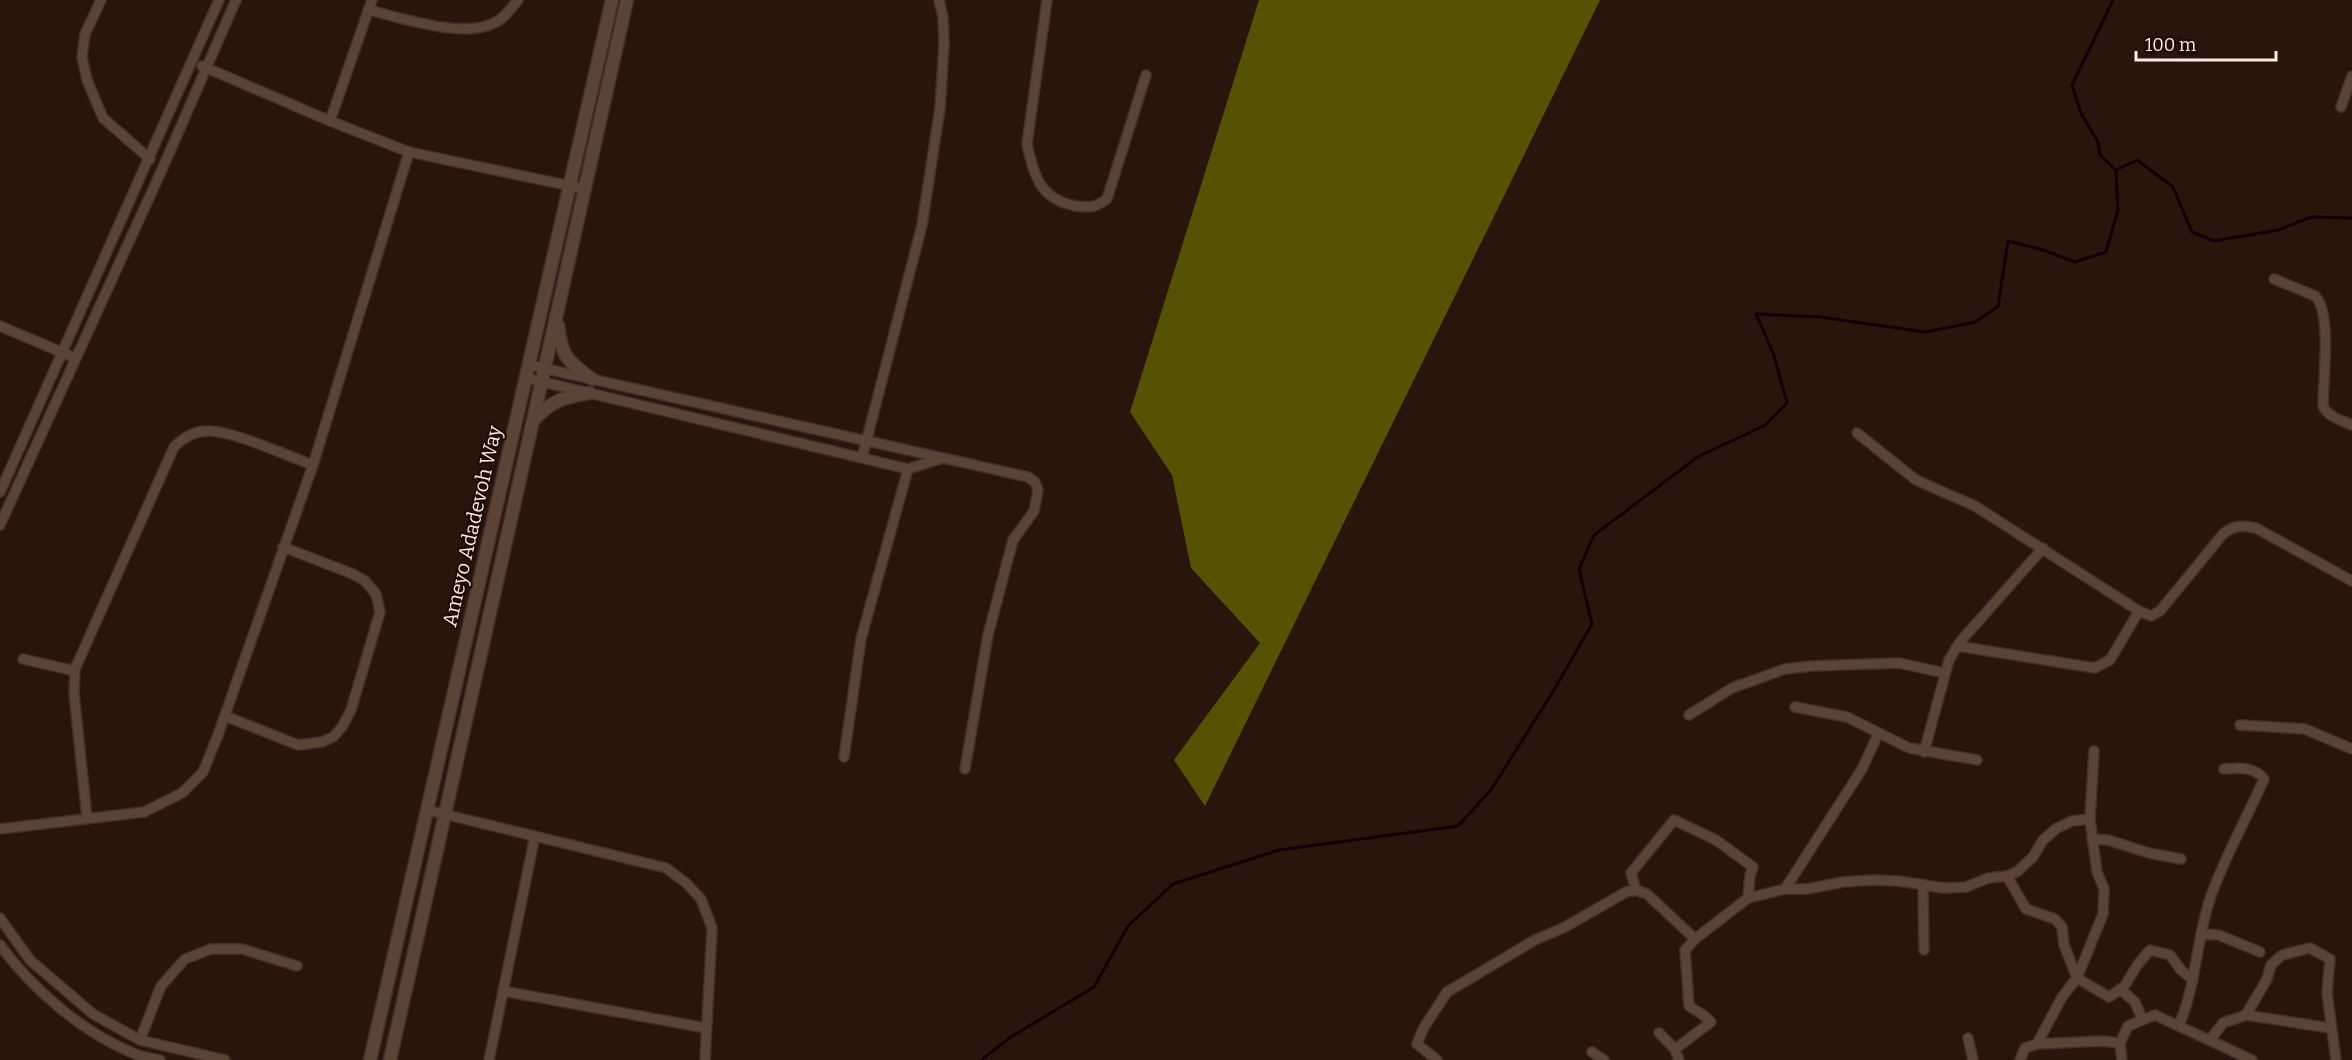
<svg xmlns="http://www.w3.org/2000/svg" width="2352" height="1060" viewBox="0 0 2352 1060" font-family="Bitter,serif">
	<rect width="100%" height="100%" fill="#2a150c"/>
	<path fill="#565203" d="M1259,0H1600L1205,806L1174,760L1260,643L1191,568L1172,475L1130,412Z"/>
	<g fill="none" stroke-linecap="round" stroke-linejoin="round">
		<g stroke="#12000a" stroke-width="3">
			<path d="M2113,0L2072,85L2081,113L2098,142L2100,155L2116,170"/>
			<path d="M981,1060L1011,1037L1094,987L1128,926L1173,884L1279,850L1458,826L1491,790L1554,690L1592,624L1579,569L1594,535L1699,456L1764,426L1787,403L1774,355L1756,314L1820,317L1925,332L1976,322L1998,306L2008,241L2043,250L2075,262L2106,252L2118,210L2116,170L2137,160L2173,187L2192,232L2214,241L2278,230L2311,217L2352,218"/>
		</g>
		<defs>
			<g id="minor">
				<path d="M101,0L85,34L82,57L87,80L103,118L150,159"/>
				<path d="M1047,0L1027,144C1034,177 1041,200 1076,206C1090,208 1096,207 1107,199L1146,75"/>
				<path d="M368,10C404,18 471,43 502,18C508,13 513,6 518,0"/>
				<path d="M202,66L330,121L409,152L585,189"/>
				<path d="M2341,107L2352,76"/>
				<path d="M330,121L372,0"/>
				<path d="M2274,279L2315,296C2332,311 2323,382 2323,406C2328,417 2341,420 2352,425"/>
				<path d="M0,326L75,358"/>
				<path d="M529,365L1028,477L1035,482L1038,490L1034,511L1013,540L988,635L965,769"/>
				<path d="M526,378L908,469L943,458"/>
				<path d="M1857,433L1916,480L1975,506L2139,611L2151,616L2160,611L2223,534C2234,525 2242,525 2256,528L2352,581"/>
				<path d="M862,458L922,225L940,108L944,45L943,17L939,0"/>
				<path d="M0,492L219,0"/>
				<path d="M0,525L164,165L236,0"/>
				<path d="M1957,646L2095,668L2110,660L2139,611"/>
				<path d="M23,659L75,671"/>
				<path d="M1795,707L1847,717L1909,748L1977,760"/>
				<path d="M1689,715L1732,688L1785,669L1812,666L1899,663L1945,673"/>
				<path d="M225,716L298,745L322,742L333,737L342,727L351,710L380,612L376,594L365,581L353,574L283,547"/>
				<path d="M2240,725L2305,729L2352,749"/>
				<path d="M1924,752L1949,660L1960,642L2043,548"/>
				<path d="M844,757L861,639L908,469"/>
				<path d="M427,810L666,868L686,883L701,899L712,928L705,1060"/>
				<path d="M87,818L74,693L75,669L174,447C183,438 193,431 207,431C232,430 287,456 313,465"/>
				<path d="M0,829L144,812L182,793L203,772L218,735L313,465L409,152"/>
				<path d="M2092,839L2108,840L2149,853L2181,859"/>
				<path d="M2007,876L2026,909L2055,919L2062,927L2064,945L2077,978L2109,997L2124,987L2138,964L2150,950L2170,955L2181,970L2193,980"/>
				<path d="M1923,885L1924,950"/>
				<path d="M1785,889L1862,769L1878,734"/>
				<path d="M1636,890L1631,873L1674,820L1716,840L1753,867L1750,875L1748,898"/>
				<path d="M0,918L30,960L93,1014L140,1040L225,1060"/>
				<path d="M2201,934L2219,935L2260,952"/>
				<path d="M0,945C31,988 83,1033 133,1053C141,1057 151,1058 160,1060"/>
				<path d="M2120,989L2135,1002L2142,1019"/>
				<path d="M503,991L706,1028"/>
				<path d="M2246,1015L2267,979L2271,965L2282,955L2310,948L2330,959L2327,993L2336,1060"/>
				<path d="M2179,1025C2197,984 2196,938 2211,896C2225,856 2247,818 2264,779C2254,766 2238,768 2224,769"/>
				<path d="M1659,1033L1675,1049"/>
				<path d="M1968,1038L1973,1060"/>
				<path d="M140,1040L161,986L185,959L211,949H242L297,966"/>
				<path d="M2210,1040L2223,1023L2246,1015L2330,1028"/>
				<path d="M2120,1043L2122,1060"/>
				<path d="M2037,1044L2101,1041L2120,1043L2128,1026L2155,1015L2252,1060"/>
				<path d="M1592,1052L1604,1060"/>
				<path d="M489,1060L535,836"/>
				<path d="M1437,1060L1417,1044L1423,1029L1447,992L1533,941L1565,927L1626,892L1636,890L1647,894L1695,939L1748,898L1785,889H1807L1843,882L1873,880L1899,881L1944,888L1966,887L1988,878L2007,876L2018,871L2033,857L2043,840L2057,828L2072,821L2090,819"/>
				<path d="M1679,1060L1675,1049L1711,1022L1703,1015L1689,1006L1685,950L1695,939"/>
				<path d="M2020,1060L2025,1048L2037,1044L2062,997L2077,978L2103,914L2104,889L2097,872L2090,819L2094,751"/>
			</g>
			<g id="tertiary">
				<path d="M558,325C562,357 566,360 592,379"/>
				<path d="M534,419C555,399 562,398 589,393"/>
				<path d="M370,1060L612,0"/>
				<path d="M390,1060L627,0"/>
			</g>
		</defs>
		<use href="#minor" stroke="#40302d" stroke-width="12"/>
		<use href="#tertiary" stroke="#40302d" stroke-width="15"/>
		<use href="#minor" stroke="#5c4338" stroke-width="9"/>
		<use href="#tertiary" stroke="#5c4338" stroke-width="12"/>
	</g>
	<g text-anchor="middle" stroke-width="4.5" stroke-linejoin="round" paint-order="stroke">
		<g font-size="20" fill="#f9eae3" stroke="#200c04">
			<text transform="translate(472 526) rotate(-77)" y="7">Ameyo Adadevoh Way</text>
		</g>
	</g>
	<path d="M2136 51v9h140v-9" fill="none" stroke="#f9eae3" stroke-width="3"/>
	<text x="2145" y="51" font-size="18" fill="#f9eae3" stroke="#200c04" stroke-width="4.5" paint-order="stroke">100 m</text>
</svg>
